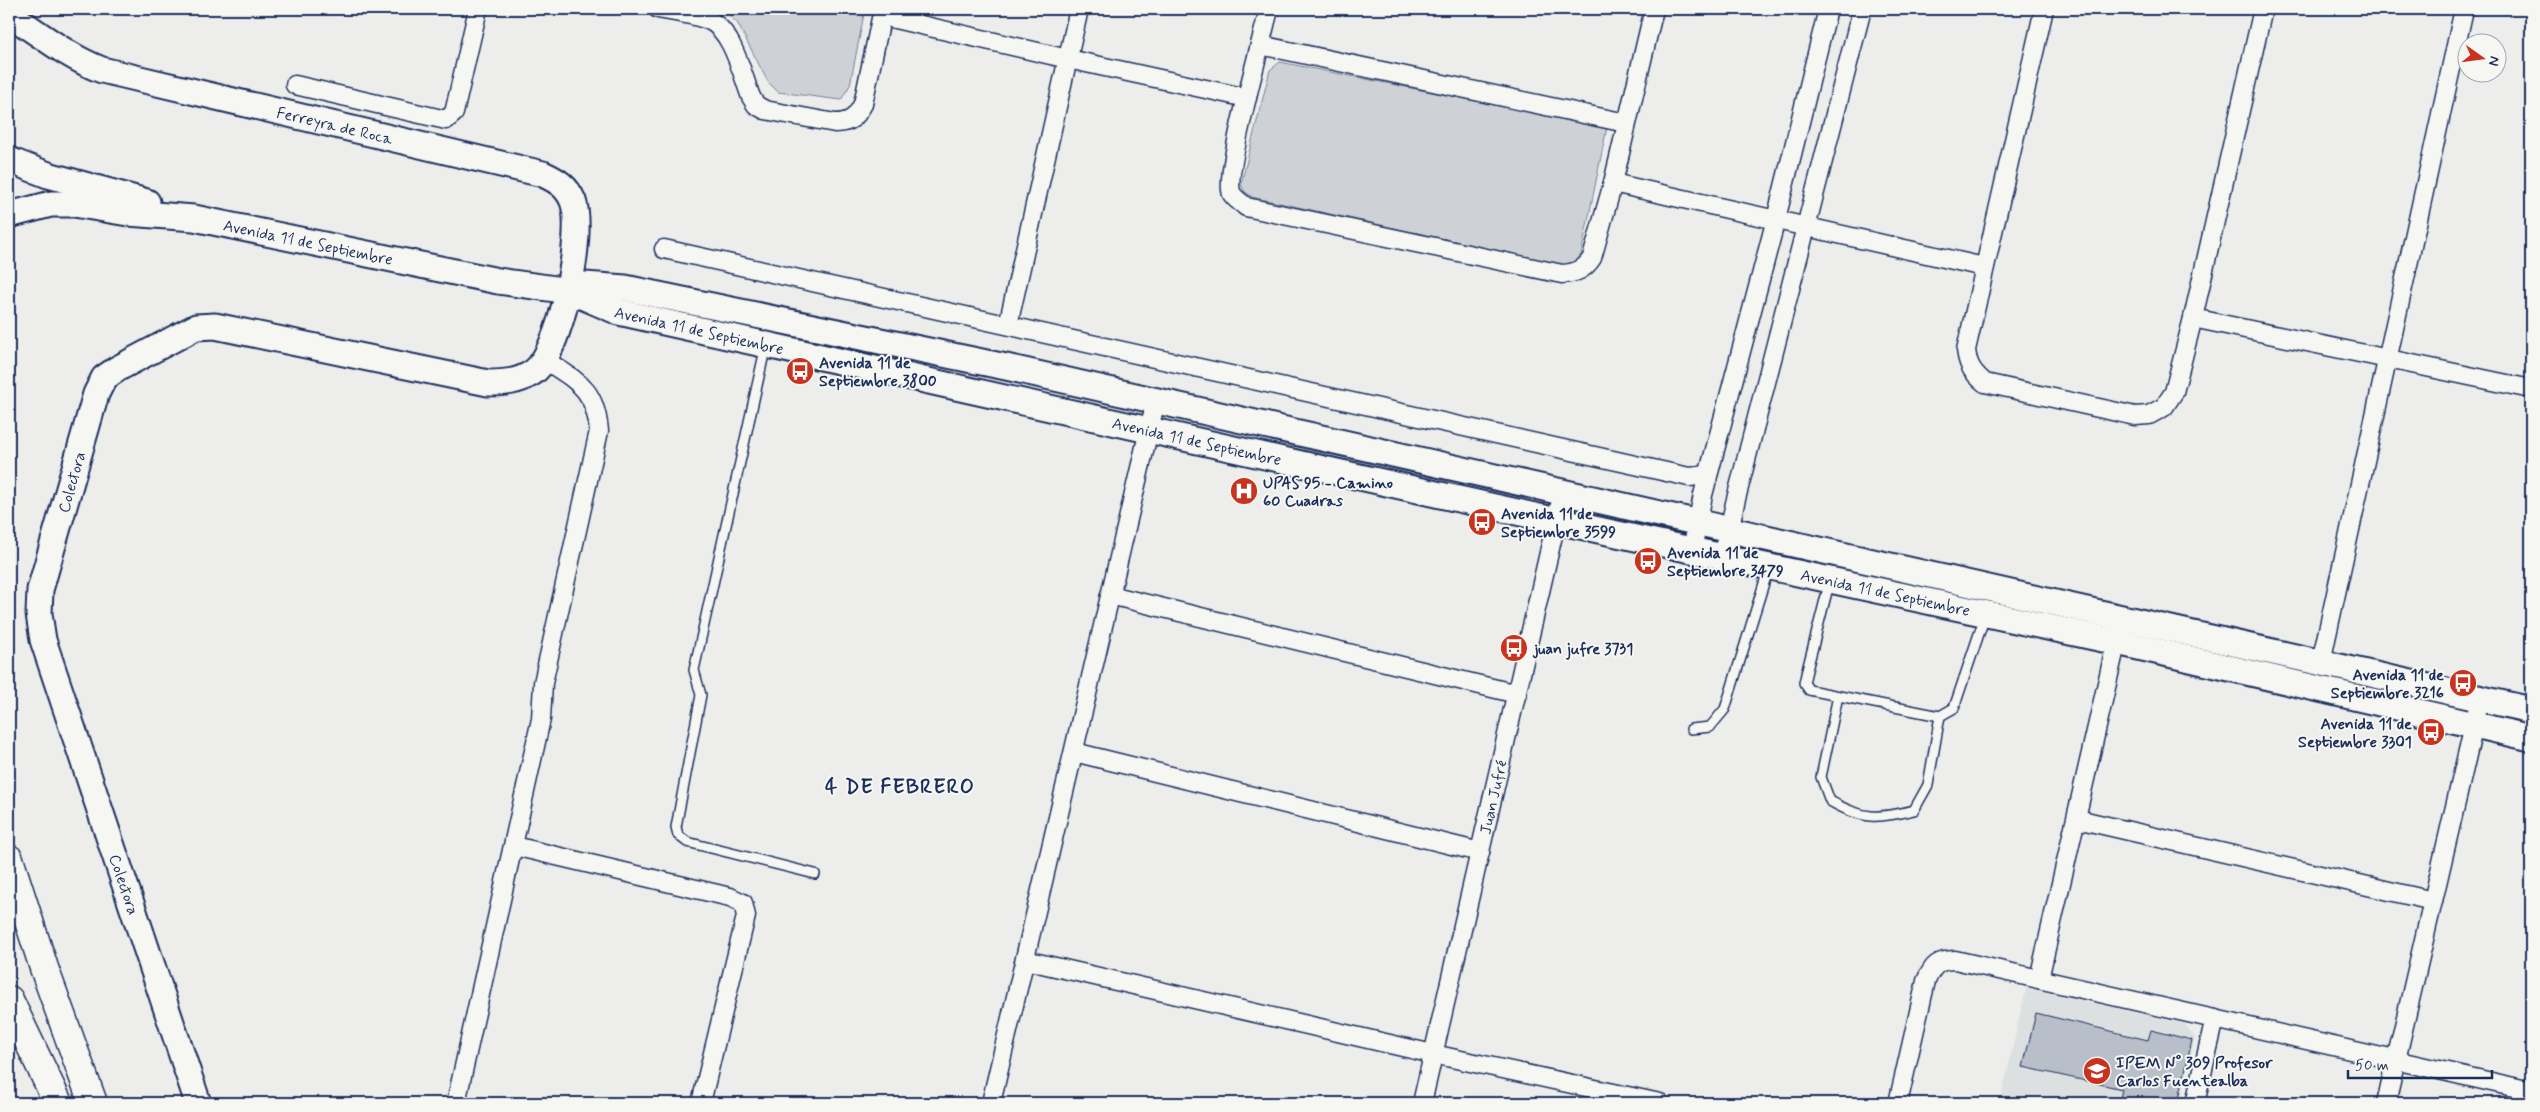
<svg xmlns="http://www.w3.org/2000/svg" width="2540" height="1112" viewBox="0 0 2540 1112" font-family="Mynerve,sans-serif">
	<rect width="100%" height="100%" fill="#edeeec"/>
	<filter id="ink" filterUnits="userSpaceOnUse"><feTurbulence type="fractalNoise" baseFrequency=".02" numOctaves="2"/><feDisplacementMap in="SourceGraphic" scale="10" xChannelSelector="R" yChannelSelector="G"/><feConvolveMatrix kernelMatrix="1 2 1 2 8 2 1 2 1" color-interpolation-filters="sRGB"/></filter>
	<g filter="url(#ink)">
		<path fill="#dde0e1" d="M2026,988L2185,1024L2195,1038L2180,1103H2000Z"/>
		<g fill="#ced2d7" stroke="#74809a">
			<path d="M723,9H865L850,85L841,100L778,92L768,82L738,24Z"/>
			<path d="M1280,62L1607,127L1581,255L1575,263L1564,265L1252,197L1244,191L1241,184L1270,70Z"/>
		</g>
		<path fill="#b9bfc8" stroke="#1b2f5e" d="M2036,1013L2148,1040L2151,1030L2192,1040L2178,1103H2119L2122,1089L2023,1067Z"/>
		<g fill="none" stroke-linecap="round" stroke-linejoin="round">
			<defs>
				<g id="lane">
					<path d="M766,345L694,670L701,695L676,827L678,835L687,842L815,874"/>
					<path d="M1830,580L1806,674L1804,683L1809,690L1940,716L1954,708L1985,616"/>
					<path d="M1838,696L1821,777L1830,801C1863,820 1878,819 1914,810L1928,785L1940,716"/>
					<path d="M1691,729L1710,727L1725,709L1769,567"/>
				</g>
				<g id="street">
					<path d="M658,9C674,12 693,14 708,20C732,29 742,74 751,97L756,105L765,110L835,123C851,123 856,117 863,104L883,9"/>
					<path d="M1269,9C1263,36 1223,178 1232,194C1235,199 1242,203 1246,207L1562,274C1576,273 1584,270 1592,258L1613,183L1654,9"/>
					<path d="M2044,9L1966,350C1968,366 1973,373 1985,383L2135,416L2149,415L2164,407L2174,392L2193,318L2263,9"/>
					<path d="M882,16L1068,59L1247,98"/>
					<path d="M1260,45L1626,123"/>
					<path d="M295,85L446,120L454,113L478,9"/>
					<path d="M1613,183L1984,267"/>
					<path d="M664,249L1689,477L1708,475"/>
					<path d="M2193,318L2531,389"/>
					<path d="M1008,325L1079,9"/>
					<path d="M1692,550L1703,495L1776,219L1828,9"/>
					<path d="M1723,557L1735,503L1862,9"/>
					<path d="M1110,595L1517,694"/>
					<path d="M2321,662L2464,9"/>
					<path d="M1074,752L1480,852"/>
					<path d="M2077,819L2433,901"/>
					<path d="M514,846L730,897L743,903L746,916L701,1103"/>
					<path d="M1025,960L1433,1054L1660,1103"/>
					<path d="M2039,979L2119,631"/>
					<path d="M456,1103L541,719L543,683L599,431C595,388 578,382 545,360"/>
					<path d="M991,1103L1156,400"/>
					<path id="s1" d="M1422,1103L1563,492"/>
					<path d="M1898,1103L1926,981C1933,965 1938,960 1955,960L2531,1091"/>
					<path d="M2195,1103L2215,1019"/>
					<path d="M2386,1103L2480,699"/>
				</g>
				<g id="secondary">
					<path id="s2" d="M9,14C40,34 68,57 102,70L543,174C556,180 567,186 573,201C585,232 561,355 532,373C518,382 504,383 488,383L215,326L196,327L117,369L104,378L96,394L40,590L39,614L43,640L198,1103"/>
					<path d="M9,160L48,175L147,202"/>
					<path id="s3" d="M9,215L51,204H74L128,213L194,218L498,281L570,291L619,312L1557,521L2117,642L2531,738"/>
					<path d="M570,291L585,285L625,288L1006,367L2531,710"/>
				</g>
				<g id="highway">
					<path d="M9,859L44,968L93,1103"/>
					<path d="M9,1000L58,1103"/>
				</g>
			</defs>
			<use href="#lane" stroke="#1b2f5e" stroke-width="12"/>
			<use href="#street" stroke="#1b2f5e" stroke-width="21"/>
			<use href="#secondary" stroke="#1b2f5e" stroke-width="29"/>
			<use href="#highway" stroke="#1b2f5e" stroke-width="31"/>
			<use href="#lane" stroke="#f6f6f2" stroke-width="9"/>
			<use href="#street" stroke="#f6f6f2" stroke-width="18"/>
			<use href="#secondary" stroke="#f6f6f2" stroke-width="25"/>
			<use href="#highway" stroke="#f6f6f2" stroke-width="28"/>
		</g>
	</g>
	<defs>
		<symbol id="bus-disc" viewBox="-11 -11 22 22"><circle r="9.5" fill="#c8321e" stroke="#f6f6f2"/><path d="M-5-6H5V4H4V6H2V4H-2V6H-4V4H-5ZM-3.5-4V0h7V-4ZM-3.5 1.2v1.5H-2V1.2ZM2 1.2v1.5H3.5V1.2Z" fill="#fff"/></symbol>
		<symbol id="hospital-disc" viewBox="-11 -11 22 22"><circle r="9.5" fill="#c8321e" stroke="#f6f6f2"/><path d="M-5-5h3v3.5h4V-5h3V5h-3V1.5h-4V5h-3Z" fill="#fff"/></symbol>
		<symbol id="school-disc" viewBox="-11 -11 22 22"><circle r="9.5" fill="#c8321e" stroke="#f6f6f2"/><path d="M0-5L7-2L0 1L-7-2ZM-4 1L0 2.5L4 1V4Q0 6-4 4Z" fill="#fff"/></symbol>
	</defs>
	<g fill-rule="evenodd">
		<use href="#bus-disc" x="784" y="355" width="32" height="32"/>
		<use href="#hospital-disc" x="1228" y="475" width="32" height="32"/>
		<use href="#bus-disc" x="1466" y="506" width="32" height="32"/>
		<use href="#bus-disc" x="1632" y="545" width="32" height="32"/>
		<use href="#bus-disc" x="1498" y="632" width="32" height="32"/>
		<use href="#bus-disc" x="2447" y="667" width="32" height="32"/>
		<use href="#bus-disc" x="2415" y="716" width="32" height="32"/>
		<use href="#school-disc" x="2081" y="1055" width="32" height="32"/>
	</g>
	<g text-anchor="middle" stroke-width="4" stroke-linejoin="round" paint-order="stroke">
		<g font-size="16" fill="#1b2f5e" stroke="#f6f6f2">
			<text dy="6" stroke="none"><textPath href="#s2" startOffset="348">Ferreyra de Roca</textPath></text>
			<text dy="6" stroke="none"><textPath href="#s3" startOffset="304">Avenida 11 de Septiembre</textPath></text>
			<text dy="6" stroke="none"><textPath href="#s3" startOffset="706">Avenida 11 de Septiembre</textPath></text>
			<text dy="6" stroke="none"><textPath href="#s3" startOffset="1216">Avenida 11 de Septiembre</textPath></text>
			<text transform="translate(71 482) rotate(-74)" y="6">Colectora</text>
			<text dy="6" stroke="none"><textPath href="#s3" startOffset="1921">Avenida 11 de Septiembre</textPath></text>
			<text dy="6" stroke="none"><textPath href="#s1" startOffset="314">Juan Jufré</textPath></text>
			<text dy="6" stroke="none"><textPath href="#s2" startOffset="1764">Colectora</textPath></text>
		</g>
		<g font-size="16" font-weight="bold" fill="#1b2f5e" stroke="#f6f6f2" text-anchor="start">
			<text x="819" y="368">Avenida 11 de<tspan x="819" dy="18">Septiembre 3800</tspan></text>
			<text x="1263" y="488">UPAS 95 - Camino<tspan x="1263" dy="18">60 Cuadras</tspan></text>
			<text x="1501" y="519">Avenida 11 de<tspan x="1501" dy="18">Septiembre 3599</tspan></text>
			<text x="1667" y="558">Avenida 11 de<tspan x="1667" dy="18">Septiembre 3479</tspan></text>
			<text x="1533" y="654">juan jufre 3731</text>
			<text x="2444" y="680" text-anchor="end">Avenida 11 de<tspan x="2444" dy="18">Septiembre 3216</tspan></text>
			<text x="2412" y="729" text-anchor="end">Avenida 11 de<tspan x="2412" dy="18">Septiembre 3301</tspan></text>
			<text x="2116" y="1068">IPEM N° 309 Profesor<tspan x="2116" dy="18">Carlos Fuentealba</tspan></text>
		</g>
		<g font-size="21" font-weight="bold" letter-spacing="1" fill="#1b2f5e" stroke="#f6f6f2">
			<text x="900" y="793">4 DE FEBRERO</text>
		</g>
	</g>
	<rect width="2540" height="1112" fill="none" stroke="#f6f6f2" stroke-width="30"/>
	<rect x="15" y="15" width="2510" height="1082" fill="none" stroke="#1b2f5e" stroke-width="2" filter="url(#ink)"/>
	<g transform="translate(2482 58) rotate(104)"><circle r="24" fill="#f6f6f2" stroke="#9ea6b7"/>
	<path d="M0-4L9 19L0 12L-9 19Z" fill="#c8321e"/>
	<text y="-8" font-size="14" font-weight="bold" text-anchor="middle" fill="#1b2f5e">N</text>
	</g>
	<path d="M2348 1070v8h144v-8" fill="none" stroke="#1b2f5e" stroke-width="2.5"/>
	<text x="2355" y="1070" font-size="15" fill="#1b2f5e" stroke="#f6f6f2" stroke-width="4" paint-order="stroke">50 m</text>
</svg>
